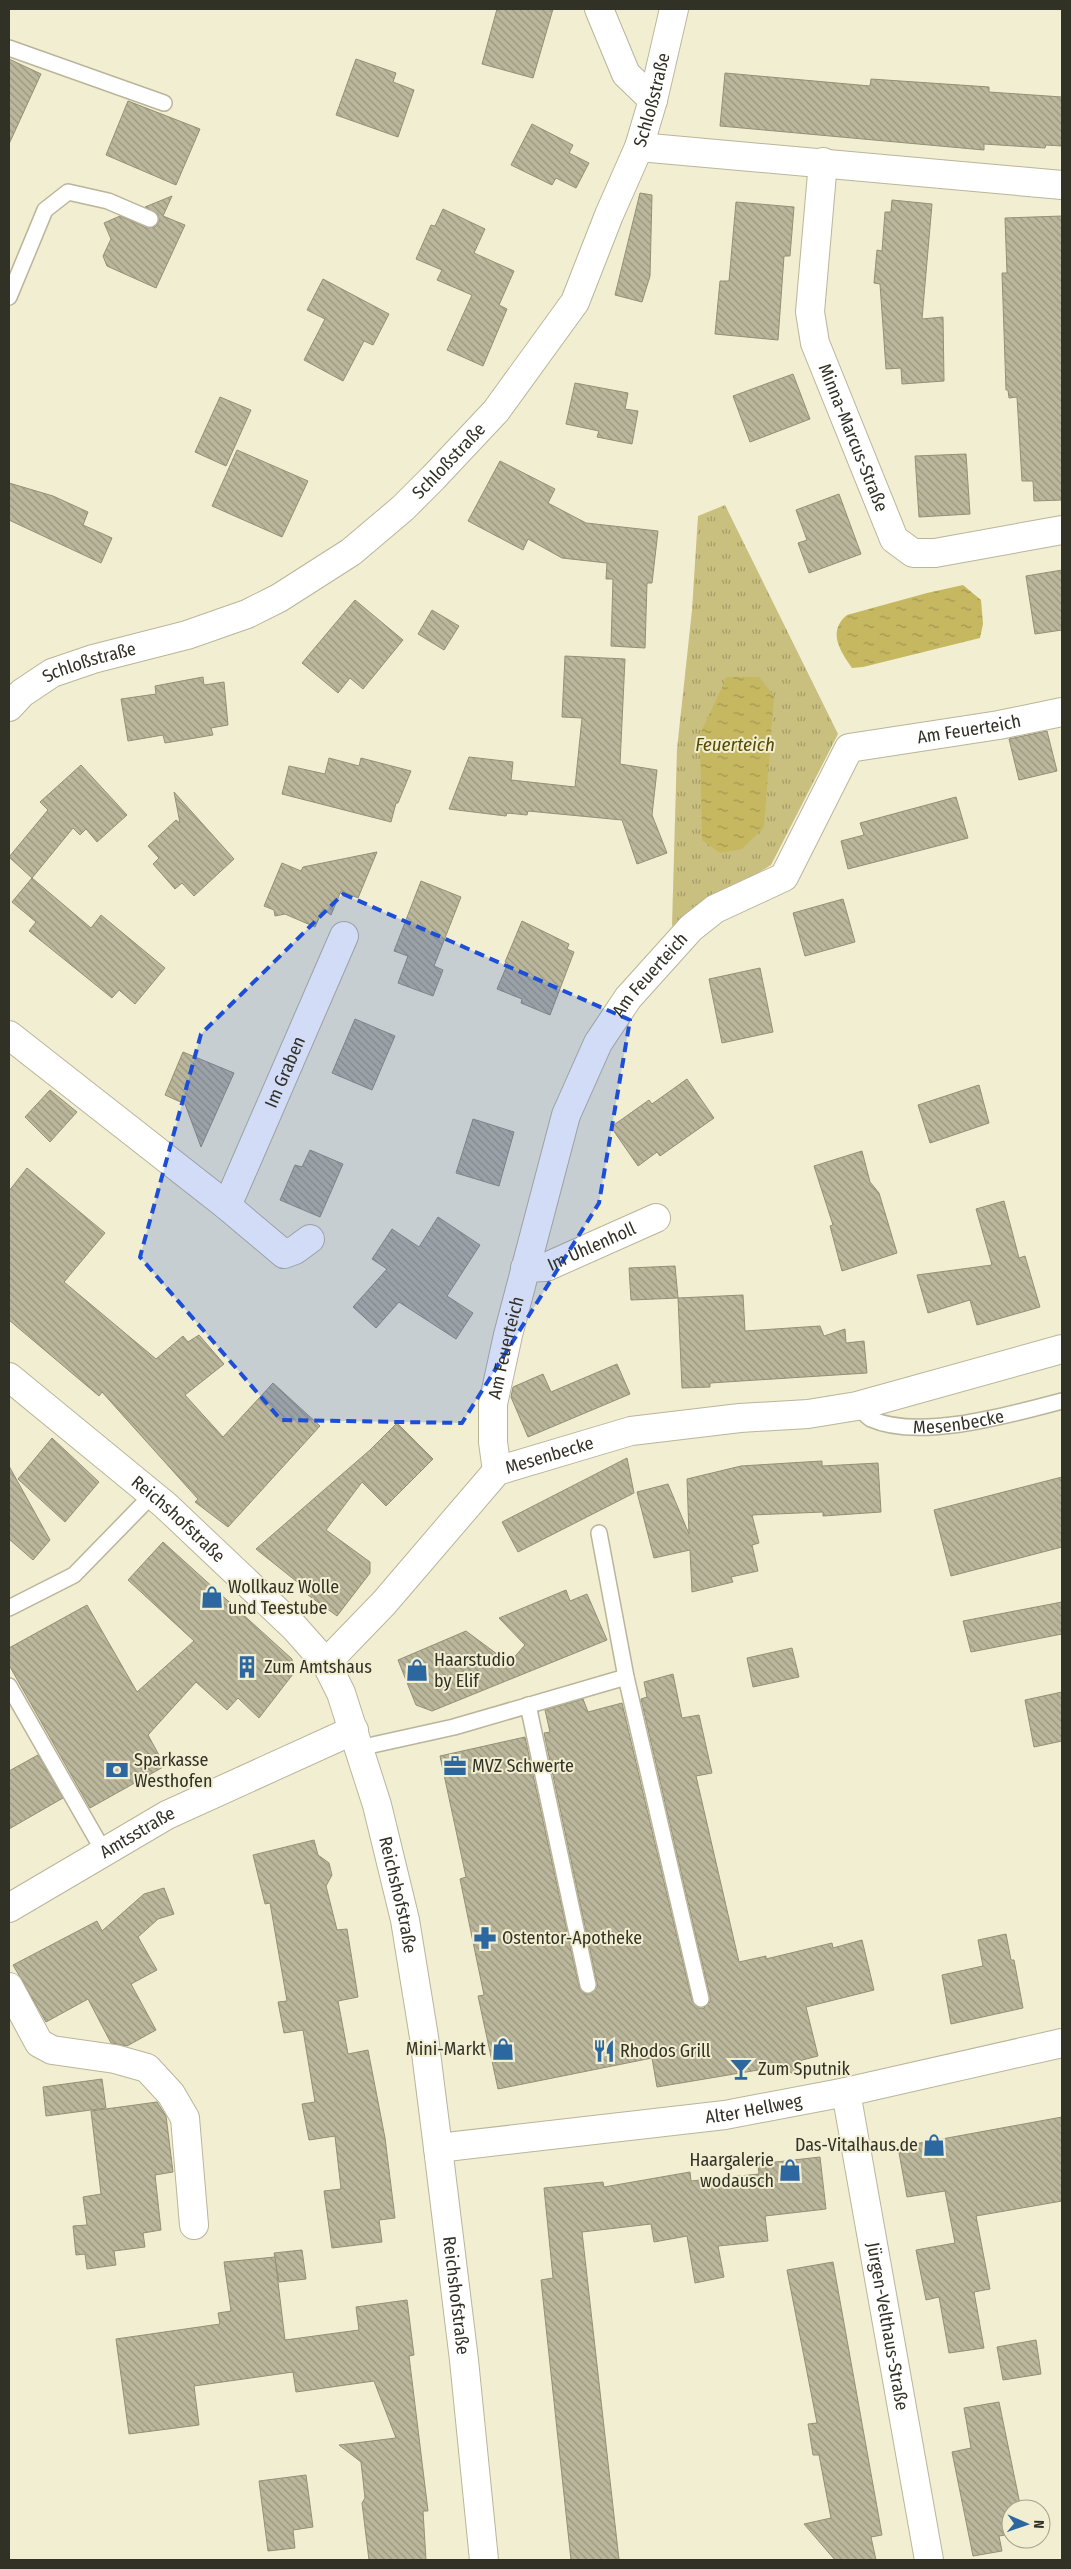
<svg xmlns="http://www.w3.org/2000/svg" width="1071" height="2569" viewBox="0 0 1071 2569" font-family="'Fira Sans Condensed',sans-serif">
	<defs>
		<pattern id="grass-tufts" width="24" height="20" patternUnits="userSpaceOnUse" patternTransform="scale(1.25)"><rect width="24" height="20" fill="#c9bf7f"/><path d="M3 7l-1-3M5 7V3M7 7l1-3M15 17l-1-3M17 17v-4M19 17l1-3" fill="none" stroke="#a49c68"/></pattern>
		<pattern id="water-ripples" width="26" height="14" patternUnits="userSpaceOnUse" patternTransform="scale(1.25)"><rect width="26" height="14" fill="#c6b861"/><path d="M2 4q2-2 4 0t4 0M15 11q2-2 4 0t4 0" fill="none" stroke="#a19650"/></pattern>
		<pattern id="building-back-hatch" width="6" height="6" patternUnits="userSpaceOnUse" patternTransform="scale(1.25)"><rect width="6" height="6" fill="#bbb79c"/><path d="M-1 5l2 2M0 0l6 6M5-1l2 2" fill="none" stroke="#99957f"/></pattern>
	</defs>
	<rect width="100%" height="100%" fill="#f2eed1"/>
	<path fill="url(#grass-tufts)" d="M725,505L838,734L771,865L672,926L677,749L692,610L698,516Z"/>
	<g fill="url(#water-ripples)">
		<path d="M963,585L981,600L983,624L980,638L863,667L852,668C840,651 827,631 847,615L927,593Z"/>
		<path d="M727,677H759L774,696L764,827L742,849L720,853L702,840L700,734Z"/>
	</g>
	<g fill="url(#building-back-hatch)" stroke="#949076">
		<path d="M497,9H553L533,78L482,64Z"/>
		<path d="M9,59L41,74L9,144Z"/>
		<path d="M356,59L396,73L393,82L414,90L398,137L336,115Z"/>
		<path d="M725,73L870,86L871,79L989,87V92L1062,97V146L1046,145L1045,148L984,144V150L720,126Z"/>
		<path d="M128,101L200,129L176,185L106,155Z"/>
		<path d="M532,124L573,145L569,153L589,163L576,188L556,178L552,185L511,165Z"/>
		<path d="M640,193L652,195L650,276L642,302L615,295Z"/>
		<path d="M172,196L163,216L185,225L156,288L107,266L103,256L111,239L104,223L120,216L147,228L155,227L159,222L158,214L145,207Z"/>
		<path d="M892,200L932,204L922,319L943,317L944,381L902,384L901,368L886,369L880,284L874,283L877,250L882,251L885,212H891Z"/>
		<path d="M736,202L794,207L790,256H784L778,340L715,334L720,281H729Z"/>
		<path d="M443,209L485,229L474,253L514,271L499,305L507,309L483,366L447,350L472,295L437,280L442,270L416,259L431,225L435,226Z"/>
		<path d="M1062,216V500L1034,501L1033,481H1022L1017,397L1009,398L1008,390H1006L1002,273H1007L1005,218Z"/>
		<path d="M323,279L389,314L373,345L364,341L343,381L304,360L325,319L307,310Z"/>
		<path d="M793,374L810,419L750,442L733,396Z"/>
		<path d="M575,383L628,393L625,409L638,411L632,444L597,437L599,431L566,424Z"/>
		<path d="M220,397L251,410L226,466L195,452Z"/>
		<path d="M237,450L308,481L282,537L212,506Z"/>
		<path d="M966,454L970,514L919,517L915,456Z"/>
		<path d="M500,461L555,489L548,503L586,523L658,531L652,583H647L645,648L611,646L613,579H606L607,563L562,558L528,539L523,550L468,521Z"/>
		<path d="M9,483L53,496L88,512L83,525L112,538L101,563L9,520Z"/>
		<path d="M839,494L861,554L809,573L798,543L807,540L796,510Z"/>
		<path d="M1062,570V630L1035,634L1026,576Z"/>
		<path d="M355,600L403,640L363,689L350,678L338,693L302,663Z"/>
		<path d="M432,610L459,626L444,650L418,634Z"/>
		<path d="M565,656L625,659L620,764L657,770L652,815L667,853L637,864L622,820L528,811L527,815L507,813L506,816L449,809L469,757L513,762L511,780L575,787L582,718L562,717Z"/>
		<path d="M203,677L204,685L224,682L228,725L211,728L213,735L165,743L163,735L128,741L121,699L156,694L155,686Z"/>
		<path d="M1047,731L1057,771L1019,780L1009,739Z"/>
		<path d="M329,758L359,766L361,758L411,771L398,803H396L391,822L282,794L289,766L325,774Z"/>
		<path d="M81,765L127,815L97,842L86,829L80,835L73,828L32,878L91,928L101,915L165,968L135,1004L119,990L112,998L29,931L36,922L12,902L32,878L9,857L48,810L40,802Z"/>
		<path d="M174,792L234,859L194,896L182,883L175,889L153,864L159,858L148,846L176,820L180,823Z"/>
		<path d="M956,797L968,838L848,869L841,841L864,835L860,823Z"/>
		<path d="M377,852L358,898L341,891L331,915L323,909L315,927L285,914L275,916L274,910L264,906L282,863L301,871L303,867Z"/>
		<path d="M421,881L461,897L434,966L443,970L433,996L398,983L408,956L394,951Z"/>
		<path d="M843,899L855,942L805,956L793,913Z"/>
		<path d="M522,921L569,944L567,949L574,952L550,1015L521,1003L522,999L497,989L508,963L505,962Z"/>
		<path d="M760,968L773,1032L722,1043L709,979Z"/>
		<path d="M355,1019L395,1036L372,1090L332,1073Z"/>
		<path d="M183,1052L234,1073L201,1147L185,1104L165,1095Z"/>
		<path d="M687,1079L714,1118L660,1156L657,1152L638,1166L611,1127L649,1100L652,1104Z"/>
		<path d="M979,1085L989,1123L930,1143L918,1105Z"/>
		<path d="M50,1090L77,1112L50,1142L25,1117Z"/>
		<path d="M473,1119L514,1132L499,1186L456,1173Z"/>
		<path d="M310,1150L343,1164L320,1217L280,1200L295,1165L302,1167Z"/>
		<path d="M862,1151L870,1182L879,1193L897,1253L842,1271L830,1226L833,1225L814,1166Z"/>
		<path d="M27,1168L105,1233L64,1282L156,1359L183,1336L188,1342L199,1335L224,1364L185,1395L223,1437L273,1383L320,1426L228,1527L195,1502L198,1499L102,1392L99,1396L9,1320V1191Z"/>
		<path d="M1004,1201L1019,1258L1025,1256L1040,1307L977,1325L970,1300L928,1313L917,1275L992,1265L976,1209Z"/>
		<path d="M438,1217L480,1245L447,1296L473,1313L456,1339L399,1302L376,1328L353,1307L387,1269L372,1259L392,1229L419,1247Z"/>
		<path d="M675,1266L678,1298L743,1295L745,1331L820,1326L824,1336L845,1329L846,1343L864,1341L867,1373L710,1383V1387L682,1388L678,1298L631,1300L629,1268Z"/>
		<path d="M617,1364L630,1394L528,1437L511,1397L513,1387L543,1374L551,1392Z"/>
		<path d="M397,1423L433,1459L386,1506L362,1482L326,1530L370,1562V1573L337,1616L304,1592L306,1589L256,1549L370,1450Z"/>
		<path d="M52,1438L99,1482L65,1522L18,1479Z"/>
		<path d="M627,1458L634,1493L518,1552L502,1522Z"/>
		<path d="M822,1461V1466L878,1463L881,1512L823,1516V1512L752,1515L759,1543L752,1545L758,1571L731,1577L733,1582L692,1592L690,1550L654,1558L637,1492L668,1484L689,1534L687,1479L741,1466Z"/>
		<path d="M9,1466L50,1540L33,1560L9,1539Z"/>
		<path d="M1062,1477V1547L951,1576L934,1510Z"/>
		<path d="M163,1542L292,1659L293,1674L259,1718L238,1698L227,1710L196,1682L148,1735L165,1766L90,1808L9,1665V1648L87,1605L137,1692L194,1641L128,1580Z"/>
		<path d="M566,1590L570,1601L587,1594L607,1640L432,1711L416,1705L398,1660L466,1631L509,1663L525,1645L499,1618Z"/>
		<path d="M1062,1602V1634L971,1652L963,1621Z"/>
		<path d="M792,1648L799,1677L753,1687L747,1658Z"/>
		<path d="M673,1674L682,1718L699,1715L712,1773L696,1776L739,1962L766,1956V1959L832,1943L833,1948L862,1940L874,1990L806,2007L818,2056L802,2060L793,2074L782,2066L657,2087L652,2058L498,2089L478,1996L484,1995L460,1879L466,1877L440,1756L525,1737L579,1987L585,1994H590L597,1988V1983L544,1733L550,1732L545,1710L583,1699L588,1712L622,1703L692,2001L698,2008H704L710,2002V1997L641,1699L647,1697L644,1682Z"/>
		<path d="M1062,1692V1741L1034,1747L1025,1700Z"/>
		<path d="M38,1755L63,1798L9,1829V1771Z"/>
		<path d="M314,1840L318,1855L329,1863L332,1875L326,1886L337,1930L347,1929L358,1997L338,2001L348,2054L368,2050L385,2138L395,2218L379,2220L382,2242L332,2248L324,2191L341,2189L335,2136L309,2140L302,2104L315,2102L303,2030L284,2033L278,2002L287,2001L270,1903L265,1904L253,1855Z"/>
		<path d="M164,1888L174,1914L158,1919L138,1937L157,1970L131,1984L156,2030L127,2046L111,2043L88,1999L46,2022L13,1965L97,1921L102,1931L144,1894Z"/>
		<path d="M1006,1934L1011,1960H1014L1023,2008L951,2024L942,1975L983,1966L978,1940Z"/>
		<path d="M102,2079L106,2108L46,2116L43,2087Z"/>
		<path d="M157,2102L166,2116L173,2172L155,2175L161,2230L143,2233L145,2247L114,2251L116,2265L87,2269L85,2254L76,2255L73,2226L87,2225L83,2197L101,2194L91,2111Z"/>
		<path d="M1062,2117V2201L976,2216L990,2289L974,2292L984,2348L949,2353L939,2297L926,2300L916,2250L955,2243L945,2191L907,2197L898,2147Z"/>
		<path d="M820,2157L826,2209L765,2216L768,2241L718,2246L724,2277L695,2283L687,2236L654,2242L651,2224L582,2232L619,2560H571L541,2280L553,2278L544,2188L603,2182L604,2187L690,2172L691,2181L759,2174L758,2164Z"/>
		<path d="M302,2250L306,2279L279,2282L274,2253Z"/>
		<path d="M275,2257L285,2340L359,2330L356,2307L407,2300L414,2355L409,2356L428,2511H423L426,2560H369L362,2503L365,2498L361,2462L339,2445L396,2438L374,2381L296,2392L293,2372L194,2386L199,2425L129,2434L116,2339L220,2324L218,2313L231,2311L224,2262Z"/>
		<path d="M833,2262L882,2535L871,2537L876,2560H835L804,2524L831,2518L819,2455H813L808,2424L817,2423L787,2270Z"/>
		<path d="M1036,2340L1041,2374L1003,2380L997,2347Z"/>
		<path d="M999,2402L1021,2509H1011V2534L999,2536L1002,2551L973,2556L952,2452L971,2448L964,2408Z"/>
		<path d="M306,2475L313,2527L293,2530L295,2548L268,2551L259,2481Z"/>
	</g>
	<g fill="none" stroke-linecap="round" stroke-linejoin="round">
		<defs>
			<g id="lane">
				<path d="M9,48L164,103"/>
				<path d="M9,297L45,210L68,192L108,201L150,219"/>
				<path id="s1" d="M857,1406C861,1410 866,1416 871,1419C920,1441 1012,1414 1062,1401"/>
				<path d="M599,1533L626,1677L701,1999"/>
				<path d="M9,1608L74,1575L152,1495"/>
				<path d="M9,1686L104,1852"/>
				<path d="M528,1705L588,1985"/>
				<path d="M359,1748L454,1727L626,1677"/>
			</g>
			<g id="street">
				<path d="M599,9L626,74L653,100"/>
				<path d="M639,147L1062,185"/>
				<path id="s2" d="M823,162L810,312L815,343L894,539L913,553H935L1062,530"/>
				<path id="s3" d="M9,707L22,693L52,673L93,659L187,635L247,614L279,598L351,552L403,508L433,478L496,411L575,302L609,215L639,147L653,100L674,9"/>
				<path d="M9,1035L227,1206L284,1254L295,1250L310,1239"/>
				<path id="s4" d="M227,1206L344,936"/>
				<path id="s5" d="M525,1268L546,1267L656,1218"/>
				<path id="s6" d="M497,1471L493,1442V1404L508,1335L566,1115L598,1043L628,998L691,928L715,909L784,877L849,748L999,725L1062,712"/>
				<path id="s7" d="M326,1663L384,1603L497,1471L631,1431L740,1418L808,1414L857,1406L1062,1349"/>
				<path id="s8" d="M9,1908L167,1815L354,1730"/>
				<path d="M9,1987L39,2043L52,2050L115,2059L147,2068L171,2094L185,2118L194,2225"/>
				<path id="s9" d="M846,2092L929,2560"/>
				<path id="s10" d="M438,2148L725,2115L846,2092L1062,2043"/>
			</g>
			<g id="secondary">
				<path id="s11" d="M9,1377L165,1505L294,1627L326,1663L341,1693L377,1805L405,1920L424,2037L438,2148L464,2360L484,2560"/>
			</g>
		</defs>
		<use href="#lane" stroke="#bab59a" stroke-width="18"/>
		<use href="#street" stroke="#bab59a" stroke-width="30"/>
		<use href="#secondary" stroke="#bab59a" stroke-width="30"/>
		<use href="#lane" stroke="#fff" stroke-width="15"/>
		<use href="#street" stroke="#fff" stroke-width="28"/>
		<use href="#secondary" stroke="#fff" stroke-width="28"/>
	</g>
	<path fill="#1d4ed8" fill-opacity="0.2" stroke="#1d4ed8" stroke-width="4" stroke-dasharray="10 6" stroke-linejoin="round" d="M343,894L630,1020L599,1203L462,1423L281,1420L140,1257L201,1034Z"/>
	<defs>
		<symbol id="shop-bare" viewBox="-9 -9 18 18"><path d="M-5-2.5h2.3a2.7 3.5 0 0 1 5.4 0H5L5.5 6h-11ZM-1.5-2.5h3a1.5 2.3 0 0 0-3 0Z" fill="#2d679f" stroke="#f2eed1" stroke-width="2.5" paint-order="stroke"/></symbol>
		<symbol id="building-bare" viewBox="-9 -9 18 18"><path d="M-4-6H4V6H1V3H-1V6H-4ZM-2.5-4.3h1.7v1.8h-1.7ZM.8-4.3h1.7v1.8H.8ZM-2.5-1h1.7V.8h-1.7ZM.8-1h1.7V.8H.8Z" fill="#2d679f" stroke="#f2eed1" stroke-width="2.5" paint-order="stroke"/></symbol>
		<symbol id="office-bare" viewBox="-9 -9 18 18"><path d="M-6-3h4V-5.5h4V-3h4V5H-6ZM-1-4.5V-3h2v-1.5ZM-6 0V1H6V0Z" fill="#2d679f" stroke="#f2eed1" stroke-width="2.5" paint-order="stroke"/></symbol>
		<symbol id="bank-bare" viewBox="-9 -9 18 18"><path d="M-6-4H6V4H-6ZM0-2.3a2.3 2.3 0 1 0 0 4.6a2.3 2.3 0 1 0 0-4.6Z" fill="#2d679f" stroke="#f2eed1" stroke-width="2.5" paint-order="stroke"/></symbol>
		<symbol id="pharmacy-bare" viewBox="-9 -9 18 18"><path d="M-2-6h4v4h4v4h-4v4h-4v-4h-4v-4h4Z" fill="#2d679f" stroke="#f2eed1" stroke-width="2.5" paint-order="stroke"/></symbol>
		<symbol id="restaurant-bare" viewBox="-9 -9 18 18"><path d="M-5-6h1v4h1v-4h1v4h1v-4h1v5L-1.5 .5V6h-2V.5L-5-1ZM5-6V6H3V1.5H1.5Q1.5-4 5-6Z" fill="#2d679f" stroke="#f2eed1" stroke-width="2.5" paint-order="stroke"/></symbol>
		<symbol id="bar-bare" viewBox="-9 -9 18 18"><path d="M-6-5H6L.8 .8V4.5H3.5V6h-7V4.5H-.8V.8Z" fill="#2d679f" stroke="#f2eed1" stroke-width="2.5" paint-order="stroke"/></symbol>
	</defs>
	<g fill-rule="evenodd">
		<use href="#shop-bare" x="196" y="1581" width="32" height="32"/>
		<use href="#building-bare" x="231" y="1651" width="32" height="32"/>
		<use href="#shop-bare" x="401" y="1654" width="32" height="32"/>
		<use href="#office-bare" x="439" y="1750" width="32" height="32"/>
		<use href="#bank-bare" x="101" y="1754" width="32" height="32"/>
		<use href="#pharmacy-bare" x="469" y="1922" width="32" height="32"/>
		<use href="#shop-bare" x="487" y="2033" width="32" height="32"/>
		<use href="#restaurant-bare" x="588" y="2035" width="32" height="32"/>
		<use href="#bar-bare" x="725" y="2053" width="32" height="32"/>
		<use href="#shop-bare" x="918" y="2129" width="32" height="32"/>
		<use href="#shop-bare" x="774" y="2154" width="32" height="32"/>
	</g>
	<g text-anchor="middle" stroke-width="4" stroke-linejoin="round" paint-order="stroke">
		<g font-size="18" fill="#323126" stroke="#f2eed1">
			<text dy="6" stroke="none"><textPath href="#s3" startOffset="934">Schloßstraße</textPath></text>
			<text dy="6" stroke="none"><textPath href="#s2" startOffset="284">Minna-Marcus-Straße</textPath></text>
			<text dy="6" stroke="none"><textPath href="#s3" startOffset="514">Schloßstraße</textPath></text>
			<text dy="6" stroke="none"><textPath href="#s3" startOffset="94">Schloßstraße</textPath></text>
			<text dy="6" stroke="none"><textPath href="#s6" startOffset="965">Am Feuerteich</textPath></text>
			<text dy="6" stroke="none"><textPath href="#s6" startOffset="530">Am Feuerteich</textPath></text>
			<text dy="6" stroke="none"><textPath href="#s4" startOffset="146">Im Graben</textPath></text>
			<text dy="6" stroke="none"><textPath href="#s5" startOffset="71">Im Uhlenholl</textPath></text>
			<text dy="6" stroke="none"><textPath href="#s6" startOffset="125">Am Feuerteich</textPath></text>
			<text dy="6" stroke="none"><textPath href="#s1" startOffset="108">Mesenbecke</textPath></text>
			<text dy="6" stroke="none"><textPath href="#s7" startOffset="312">Mesenbecke</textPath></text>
			<text dy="6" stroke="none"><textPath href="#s11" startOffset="221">Reichshofstraße</textPath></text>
			<text dy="6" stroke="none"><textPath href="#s8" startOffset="149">Amtsstraße</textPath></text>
			<text dy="6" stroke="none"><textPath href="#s11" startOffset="671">Reichshofstraße</textPath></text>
			<text dy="6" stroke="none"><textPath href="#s10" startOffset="318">Alter Hellweg</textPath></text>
			<text dy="6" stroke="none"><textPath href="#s11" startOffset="1076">Reichshofstraße</textPath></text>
			<text dy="6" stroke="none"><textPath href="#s9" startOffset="238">Jürgen-Velthaus-Straße</textPath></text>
		</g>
		<g font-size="18" fill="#323126" stroke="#f2eed1" text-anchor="start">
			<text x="228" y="1593">Wollkauz Wolle<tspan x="228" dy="21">und Teestube</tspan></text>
			<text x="434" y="1666">Haarstudio<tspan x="434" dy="21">by Elif</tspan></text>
			<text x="264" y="1673">Zum Amtshaus</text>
			<text x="134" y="1766">Sparkasse<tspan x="134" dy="21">Westhofen</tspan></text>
			<text x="472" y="1772">MVZ Schwerte</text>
			<text x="502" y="1944">Ostentor-Apotheke</text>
			<text x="486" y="2055" text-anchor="end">Mini-Markt</text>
			<text x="620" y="2057">Rhodos Grill</text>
			<text x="758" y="2075">Zum Sputnik</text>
			<text x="918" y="2151" text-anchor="end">Das-Vitalhaus.de</text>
			<text x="774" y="2166" text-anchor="end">Haargalerie<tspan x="774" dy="21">wodausch</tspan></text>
		</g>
		<g font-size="19" font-style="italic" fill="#554b02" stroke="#f2eed1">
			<text x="735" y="751">Feuerteich</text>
		</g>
	</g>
	<rect width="1071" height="2569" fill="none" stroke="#323126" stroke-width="20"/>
	<g transform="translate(1026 2524) rotate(92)"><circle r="24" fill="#f2eed1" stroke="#a5a28d"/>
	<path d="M0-4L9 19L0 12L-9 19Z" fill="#2d679f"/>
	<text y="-8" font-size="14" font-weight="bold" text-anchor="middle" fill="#323126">N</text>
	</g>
</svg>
